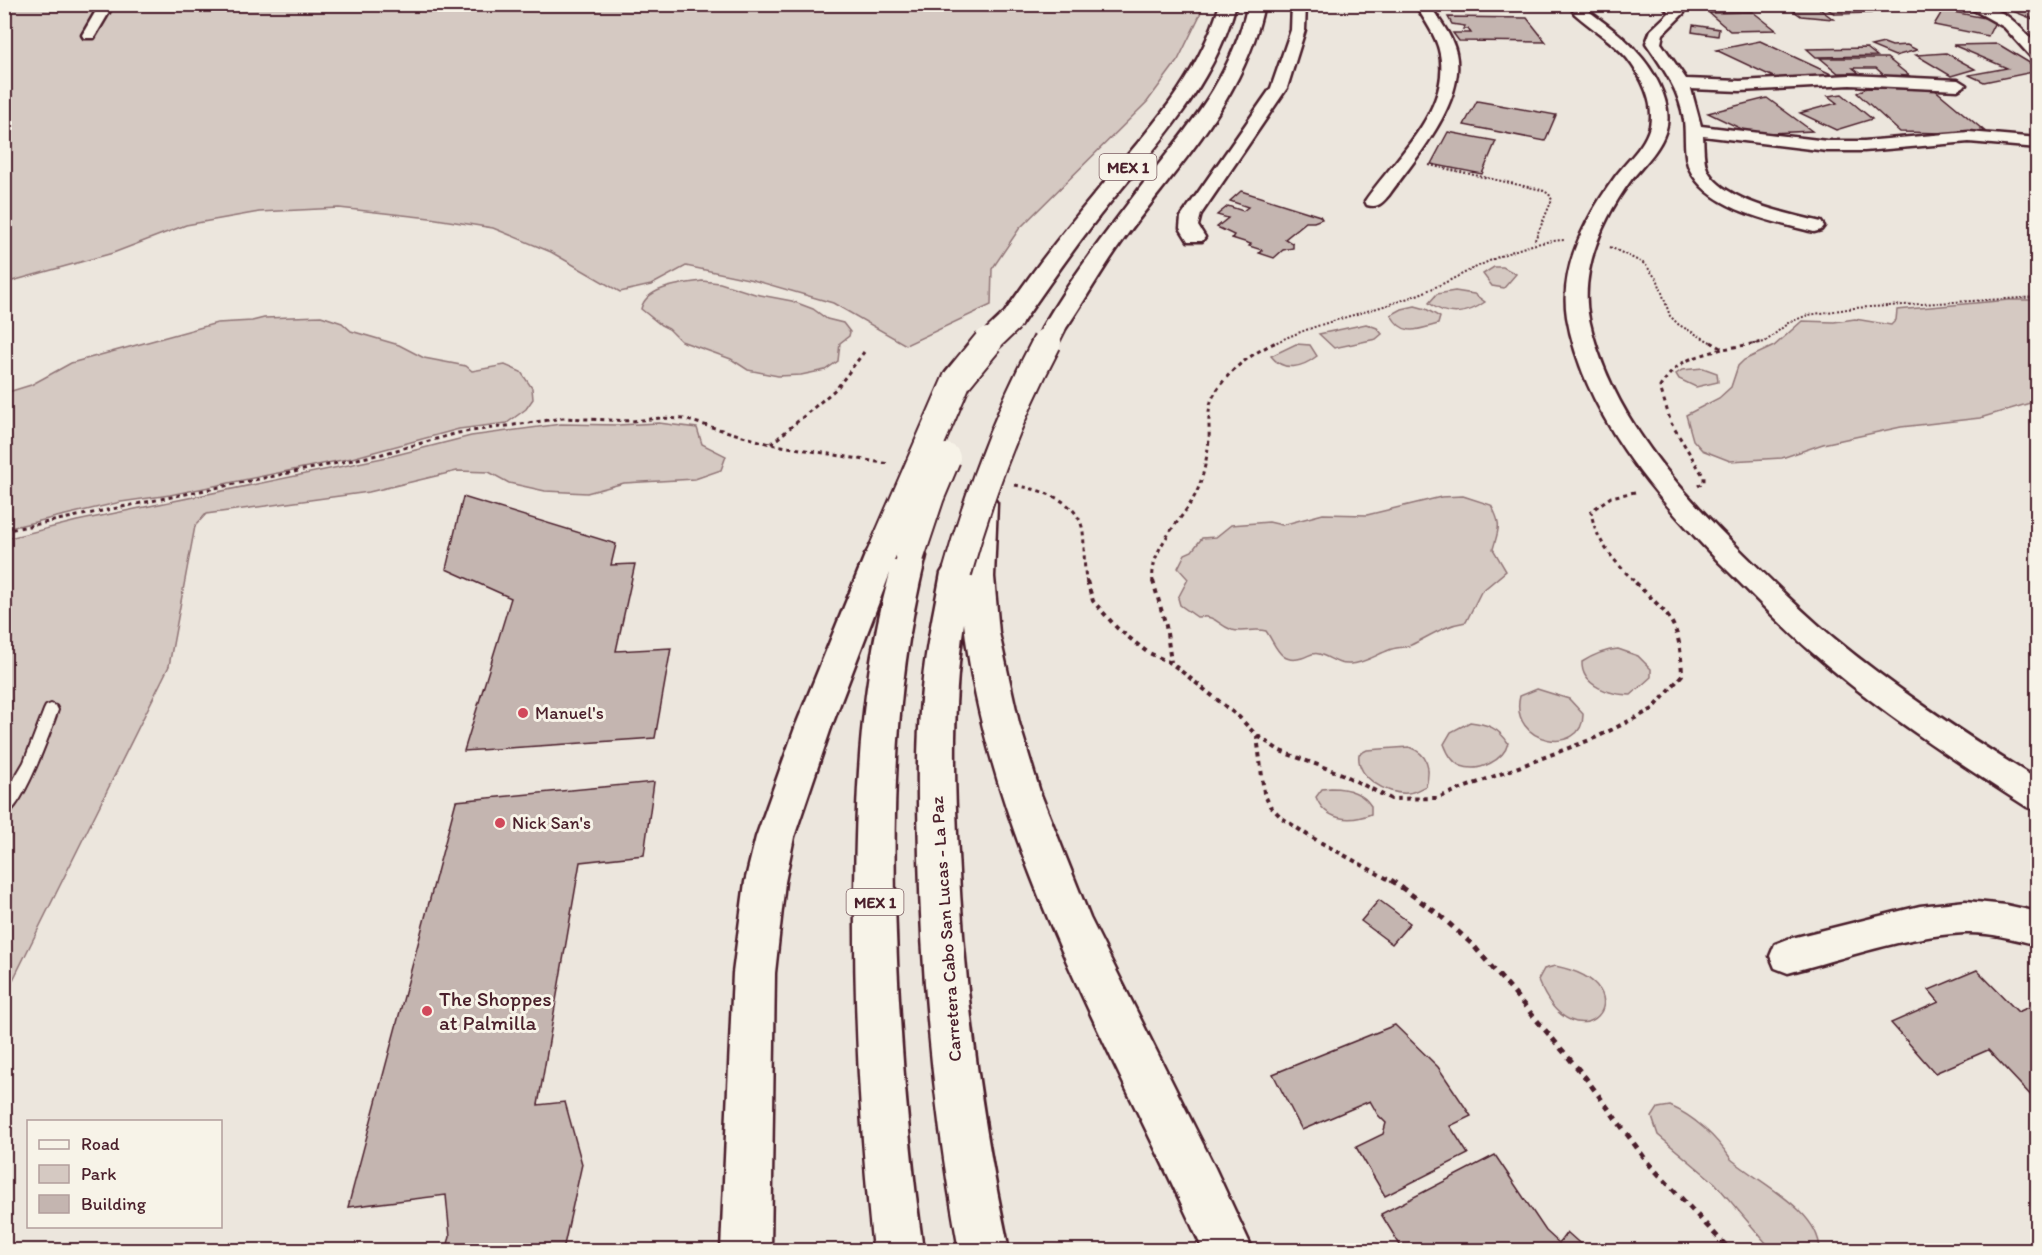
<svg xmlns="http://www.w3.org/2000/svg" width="2042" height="1255" viewBox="0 0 2042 1255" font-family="Itim,sans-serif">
	<rect width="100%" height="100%" fill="#ece6dd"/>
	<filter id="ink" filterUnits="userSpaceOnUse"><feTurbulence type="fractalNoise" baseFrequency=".0167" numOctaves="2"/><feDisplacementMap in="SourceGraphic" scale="12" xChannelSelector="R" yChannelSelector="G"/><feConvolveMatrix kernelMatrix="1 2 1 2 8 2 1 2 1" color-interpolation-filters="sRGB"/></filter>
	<g filter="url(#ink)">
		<g fill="#d5c9c2" stroke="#907476" stroke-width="1.5">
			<path d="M4,5H1201L1200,15L1178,60L1147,102L1019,229L992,269L991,305L906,345L833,303L753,280L686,266L651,285L620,292L551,252L493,228L430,218L339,208L259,212L186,225L113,253L5,283Z"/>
			<path d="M1494,267H1503L1516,274L1504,288L1492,286L1483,274Z"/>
			<path d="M702,281L720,283L755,294L792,301L813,309L827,319L843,323L850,332L849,336L840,343L838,361L825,370L801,375L778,376L748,370L731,359L681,341L669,329L661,325L641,309C646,286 683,284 702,281Z"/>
			<path d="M1455,291L1474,294L1485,302C1467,315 1447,317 1429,303L1437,294Z"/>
			<path d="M2009,300H2037V401L1980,418L1901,427L1823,444L1782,458L1730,461L1702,450L1693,440L1686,415L1719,398L1731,387L1738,366L1744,360L1774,346L1802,321L1834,322L1855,319L1891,325L1896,320L1897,310Z"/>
			<path d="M1415,306L1426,309L1440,317L1438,324C1417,330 1403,337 1391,315L1402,309Z"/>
			<path d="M321,316L342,323L351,331L399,345L424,358L466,366L472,371L505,365L521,372L532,388L533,399L526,409L507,423L459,429L352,458L170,495L121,502L5,529V393L31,385L71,363L217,323L252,321L264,318Z"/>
			<path d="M1366,324L1377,328L1382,334L1376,339L1334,348L1319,334Z"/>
			<path d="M1296,344L1310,345L1317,356C1303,367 1284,373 1271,356Z"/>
			<path d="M1703,368L1717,373L1718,382L1696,387L1679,379L1676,374L1682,370Z"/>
			<path d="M659,423L697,428L702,444L726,456L721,470L695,479L624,483L587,493L545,491L509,483L489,472L457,471L369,492L206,514L195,526L169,666L5,996V539L77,521L392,456L471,436L561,424L618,425Z"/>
			<path d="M1463,496L1491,505C1502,525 1499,528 1493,549L1506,571L1481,592L1466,622C1445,625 1430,636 1411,645C1404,648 1396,647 1389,650C1376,655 1363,664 1350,664C1337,665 1330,657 1319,654C1312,652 1309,656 1302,658C1280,665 1276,645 1266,631C1254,628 1243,633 1232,630C1216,624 1217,615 1197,617L1180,605L1178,598L1188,579L1178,568L1185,554L1192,551L1202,538L1216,537L1231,525L1269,522L1282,525L1323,514L1367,515L1441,497Z"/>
			<path d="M1618,649L1638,656L1651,669V677L1631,695C1612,695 1581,687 1582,662C1593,655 1605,650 1618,649Z"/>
			<path d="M1537,689L1569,699L1583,714C1584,757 1508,745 1520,696Z"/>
			<path d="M1470,722C1487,724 1499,728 1508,743C1504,760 1479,773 1461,766C1453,763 1447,752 1444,744L1451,732Z"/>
			<path d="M1409,747C1428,754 1431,767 1426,786C1421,788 1414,793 1408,793C1386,795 1356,777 1359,754L1367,750Z"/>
			<path d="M1331,788C1348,788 1362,792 1371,806V814C1349,823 1325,820 1316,797L1322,789Z"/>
			<path d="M1555,966C1655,986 1576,1074 1538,980L1544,969Z"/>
			<path d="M1670,1106C1694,1116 1716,1137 1731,1159C1759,1183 1819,1210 1820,1250H1777L1766,1243L1715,1183L1658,1135L1652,1117L1658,1108Z"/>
		</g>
		<g fill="#c4b5b0" stroke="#4a1f2b" stroke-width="1.5">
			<path d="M1709,4H1764L1770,8L1729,10Z"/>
			<path d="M1784,4H1813L1833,19L1801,16Z"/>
			<path d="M1820,4H1856L1870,13L1835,14Z"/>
			<path d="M1995,4H2038V18L2033,19Z"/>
			<path d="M1943,10L1996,20L1988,36L1934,25Z"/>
			<path d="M1753,12L1776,30L1730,31L1709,13Z"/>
			<path d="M1448,17L1527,18L1546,42L1459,41L1453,33H1471L1468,29H1463L1465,26L1452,24Z"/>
			<path d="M1693,25L1719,29L1718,36L1692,32Z"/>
			<path d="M1760,41L1831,74L1786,83L1716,50Z"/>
			<path d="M1884,43L1892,46L1907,45L1917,50L1895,56L1871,46Z"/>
			<path d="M1998,44L2038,68V71L1984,82L1969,75L2007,68L1953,45Z"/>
			<path d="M1867,48L1877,56L1816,57L1807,49Z"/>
			<path d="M1946,53L1975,69L1951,76L1916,55Z"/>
			<path d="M1820,58H1887L1912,78H1887L1876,68H1853L1859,73H1838Z"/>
			<path d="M1866,88L1934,89L1988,134L1900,132L1857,93Z"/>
			<path d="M1842,94L1872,119L1836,130L1800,113L1837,103L1828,96Z"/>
			<path d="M1767,98L1812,131L1752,134L1708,113Z"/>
			<path d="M1477,101L1556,115L1545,141L1464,125Z"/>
			<path d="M1448,132L1496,141L1482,174L1431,164Z"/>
			<path d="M1241,191L1320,216L1322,219L1314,222H1306L1285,239L1293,244V248L1283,250L1274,258L1259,253L1262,250L1249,246L1251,244L1232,238L1234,235L1217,227L1228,218L1217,215L1228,206L1243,211L1248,207L1230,201Z"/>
			<path d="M463,497L616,544L611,565L635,564L616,651L671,648L655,738L464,751L511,598L446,569Z"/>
			<path d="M654,782L644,855L580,862L538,1105L565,1102L582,1164L563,1250H446L450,1237L446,1195L348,1207L456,801Z"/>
			<path d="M1379,900L1410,923L1392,944L1361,921Z"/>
			<path d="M1977,970L2018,1012L2038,1003V1103L1988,1050L1935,1073L1891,1023L1939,1002L1929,990Z"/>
			<path d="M1395,1025L1438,1067L1471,1116L1450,1126L1468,1154L1385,1196L1356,1147L1383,1134L1386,1123L1378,1115L1370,1101L1302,1130L1273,1074Z"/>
			<path d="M1495,1155L1546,1231L1559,1243L1567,1232L1587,1250H1488L1486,1248L1482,1250H1403L1381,1214Z"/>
		</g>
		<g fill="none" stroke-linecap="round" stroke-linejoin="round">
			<defs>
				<path id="service" d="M51,704L56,706L58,710C51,730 23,810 4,816V796L24,762L44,710L46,706Z"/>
				<g id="minor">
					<path d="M100,4H114L94,38H84L82,35Z"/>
					<path d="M1292,4H1306L1305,30L1287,88L1201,214L1198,226L1205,237L1202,241H1188L1180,228L1181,217L1271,88L1291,30Z"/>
					<path d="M1415,4H1429C1439,20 1452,35 1456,53C1466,102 1416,158 1389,195C1382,203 1379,208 1367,205L1365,201C1394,159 1451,110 1440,54C1437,36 1424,20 1415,4Z"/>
					<path d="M1663,4H1678L1684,13L1663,34L1661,43L1686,79L1740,81L1850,75L1958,80L1966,85L1958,90L1850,85L1740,91L1691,89L1701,126L1827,141H1864L1969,132L2038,138V148L1969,142L1864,151H1827L1703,136C1704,147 1703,159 1707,169C1721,201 1790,214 1821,222L1824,226L1821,230L1814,232C1775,222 1709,210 1690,170C1683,156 1686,136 1684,120C1679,89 1663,68 1646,43L1651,30L1669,13Z"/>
					<path d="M1963,4C2002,4 2013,20 2038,46V60L2033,59L2004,27Z"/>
					<path d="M1580,7L1585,8C1602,22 1622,34 1636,51C1653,69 1671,99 1667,125C1663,147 1645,163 1631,180C1603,218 1579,271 1589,319C1610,415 1677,488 1745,555C1775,584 1803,613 1835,639C1898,691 1968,737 2038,780V811L2027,807C1954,760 1879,711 1814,654C1781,626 1751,593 1720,563C1654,495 1584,414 1567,317C1559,267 1586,217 1615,177C1627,161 1645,146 1650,126C1655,102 1641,76 1627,58C1612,41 1592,29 1575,14L1573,11Z"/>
					<path d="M1966,901L2006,905L2038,912V945C2014,939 1989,932 1964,933C1905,936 1845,958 1788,973L1775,968L1770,956L1775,944L1788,939L1920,906Z"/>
				</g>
				<g id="trunk">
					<path d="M1220,4H1236C1213,88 1153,149 1100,215C1072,251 1046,288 1020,326L1011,328L1002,326L999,321C1029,275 1063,232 1098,190C1148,130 1197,81 1220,4Z"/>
					<path d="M1248,4H1264C1246,97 1178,165 1124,239C1102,269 1085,301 1064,331L1055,333L1046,331L1043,326C1072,276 1108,230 1143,184C1189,126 1231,79 1248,4Z"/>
					<path d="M982,493L992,496L997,503L994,577L999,633L1019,723L1040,792L1090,918L1215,1168L1253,1250H1203C1114,1054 988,840 964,623C952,700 954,777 958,854C964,988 981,1119 1009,1250H959C935,1120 922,989 919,857C918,801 916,745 922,689C925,650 934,612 941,573L946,565L957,562L963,564L967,503L972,496Z"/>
					<path d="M881,544L892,547L896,554L899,548L910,545L921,548L926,556C897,670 893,785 895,902C898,1019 907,1135 923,1250H873C860,1131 854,1012 855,892C856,785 861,677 890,573L832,725L794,837L785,882L775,973L771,1250H721L733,973L745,882L756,837L796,725L865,555L870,547Z"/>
				</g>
			</defs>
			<use href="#service" stroke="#4a1f2b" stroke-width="4"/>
			<use href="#minor" stroke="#4a1f2b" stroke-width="5"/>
			<use href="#trunk" stroke="#4a1f2b" stroke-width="5"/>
			<g stroke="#4a1f2b" stroke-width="2" stroke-dasharray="2 2" stroke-linecap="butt">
				<path d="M1429,165L1542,190L1549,194L1552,200L1534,242"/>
				<path d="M1610,247L1645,264L1658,281L1670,316L1679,325L1714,344"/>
				<path d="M1273,344C1317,322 1368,313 1414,296C1465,277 1508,243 1564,240"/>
				<path d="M1754,344L1765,342L1788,323L1808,315L1854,308L2038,297"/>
			</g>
			<g stroke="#4a1f2b" stroke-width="3" stroke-dasharray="4 4" stroke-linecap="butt">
				<path d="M1711,342L1723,349L1763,342"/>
				<path d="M771,444L837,388L864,352"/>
				<path d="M1015,485C1041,490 1079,500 1083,532C1085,548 1083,566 1087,583"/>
				<path d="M1698,486L1704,482V477L1671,423L1660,387C1679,358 1691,359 1722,349"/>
				<path d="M1635,492L1611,497L1591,511C1595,541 1615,562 1636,583"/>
				<path d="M4,531L382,454L458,433L563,418L632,421L660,418L684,419L770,444L889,464"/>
				<path d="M1153,583C1149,544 1184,522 1198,489C1204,474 1207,457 1209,440C1210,425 1206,408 1214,395C1229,369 1250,355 1276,342"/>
			</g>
			<g stroke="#4a1f2b" stroke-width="4" stroke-dasharray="4.5 4.5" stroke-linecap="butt">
				<path d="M1087,581L1093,601L1117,628L1147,652L1171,663L1239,717L1257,736L1264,793L1270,806L1282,818L1309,836L1393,882"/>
				<path d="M1153,581L1166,626L1171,662"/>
				<path d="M1258,736L1280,751L1342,774L1391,799L1437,798L1595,738L1653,709L1682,675C1680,620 1671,618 1634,581"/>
			</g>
			<path stroke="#4a1f2b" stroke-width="5" stroke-dasharray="6 6" stroke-linecap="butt" d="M1391,880L1437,913L1473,945L1585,1077L1649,1164L1730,1250"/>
			<use href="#service" fill="#f7f3e8" fill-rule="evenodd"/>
			<use href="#minor" fill="#f7f3e8" fill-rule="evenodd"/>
			<use href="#trunk" fill="#f7f3e8" fill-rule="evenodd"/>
			<defs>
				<g id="trunk-bridge-far1">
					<path d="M987,344L1011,321"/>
					<path d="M1046,344L1055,326"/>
				</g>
				<g id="trunk-bridge">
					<path d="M881,555L957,380L988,342"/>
					<path d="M910,556L930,496L946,458"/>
					<path d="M957,573C979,493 1008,416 1047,342"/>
				</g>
			</defs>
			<use href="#trunk-bridge-far1" stroke="#4a1f2b" stroke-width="26" stroke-linecap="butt"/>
			<use href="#trunk-bridge" stroke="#4a1f2b" stroke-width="32" stroke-linecap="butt"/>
			<use href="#trunk-bridge-far1" stroke="#f7f3e8" stroke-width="22"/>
			<use href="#trunk-bridge" stroke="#f7f3e8" stroke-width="28"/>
		</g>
	</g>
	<g fill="#d1495b" stroke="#f7f3e8" stroke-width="2">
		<circle cx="523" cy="713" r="6"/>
		<circle cx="500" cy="823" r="6"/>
		<circle cx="427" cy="1011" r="6"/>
	</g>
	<g text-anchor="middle" stroke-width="6" stroke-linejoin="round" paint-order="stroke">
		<g fill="#f7f3e8" stroke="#7e5f64" stroke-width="1.5">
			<rect x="1099.5" y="154" width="57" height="26" rx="4.5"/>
			<rect x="846.5" y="889" width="57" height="26" rx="4.5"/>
		</g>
		<g font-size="16" font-weight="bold" fill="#4a1f2b">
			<text x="1128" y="173">MEX 1</text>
			<text x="875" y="908">MEX 1</text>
		</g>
		<g font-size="18" fill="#4a1f2b" stroke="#f7f3e8" text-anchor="start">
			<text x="535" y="719">Manuel's</text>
			<text x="512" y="829">Nick San's</text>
		</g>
		<g font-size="18" fill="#4a1f2b" stroke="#f7f3e8">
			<text transform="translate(946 929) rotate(-94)" y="6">Carretera Cabo San Lucas - La Paz</text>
		</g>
		<g font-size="21" fill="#4a1f2b" stroke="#f7f3e8" text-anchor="start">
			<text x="439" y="1006">The Shoppes<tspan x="439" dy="24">at Palmilla</tspan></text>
		</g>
	</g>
	<rect width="2042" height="1255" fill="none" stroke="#f7f3e8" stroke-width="24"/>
	<rect x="12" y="12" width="2018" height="1231" fill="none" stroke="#4a1f2b" stroke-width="2" filter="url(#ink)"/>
	<rect x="27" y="1120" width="195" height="108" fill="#f7f3e8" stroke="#b29e9c" stroke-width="1.5"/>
	<rect x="39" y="1140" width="30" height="9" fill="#f7f3e8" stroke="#b29e9c" stroke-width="1.5"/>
	<text x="81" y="1150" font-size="18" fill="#4a1f2b">Road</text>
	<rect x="39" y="1165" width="30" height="18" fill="#d5c9c2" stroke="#b29e9c" stroke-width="1.5"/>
	<text x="81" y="1180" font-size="18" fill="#4a1f2b">Park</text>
	<rect x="39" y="1195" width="30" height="18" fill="#c4b5b0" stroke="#b29e9c" stroke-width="1.5"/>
	<text x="81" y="1210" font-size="18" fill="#4a1f2b">Building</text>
</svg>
